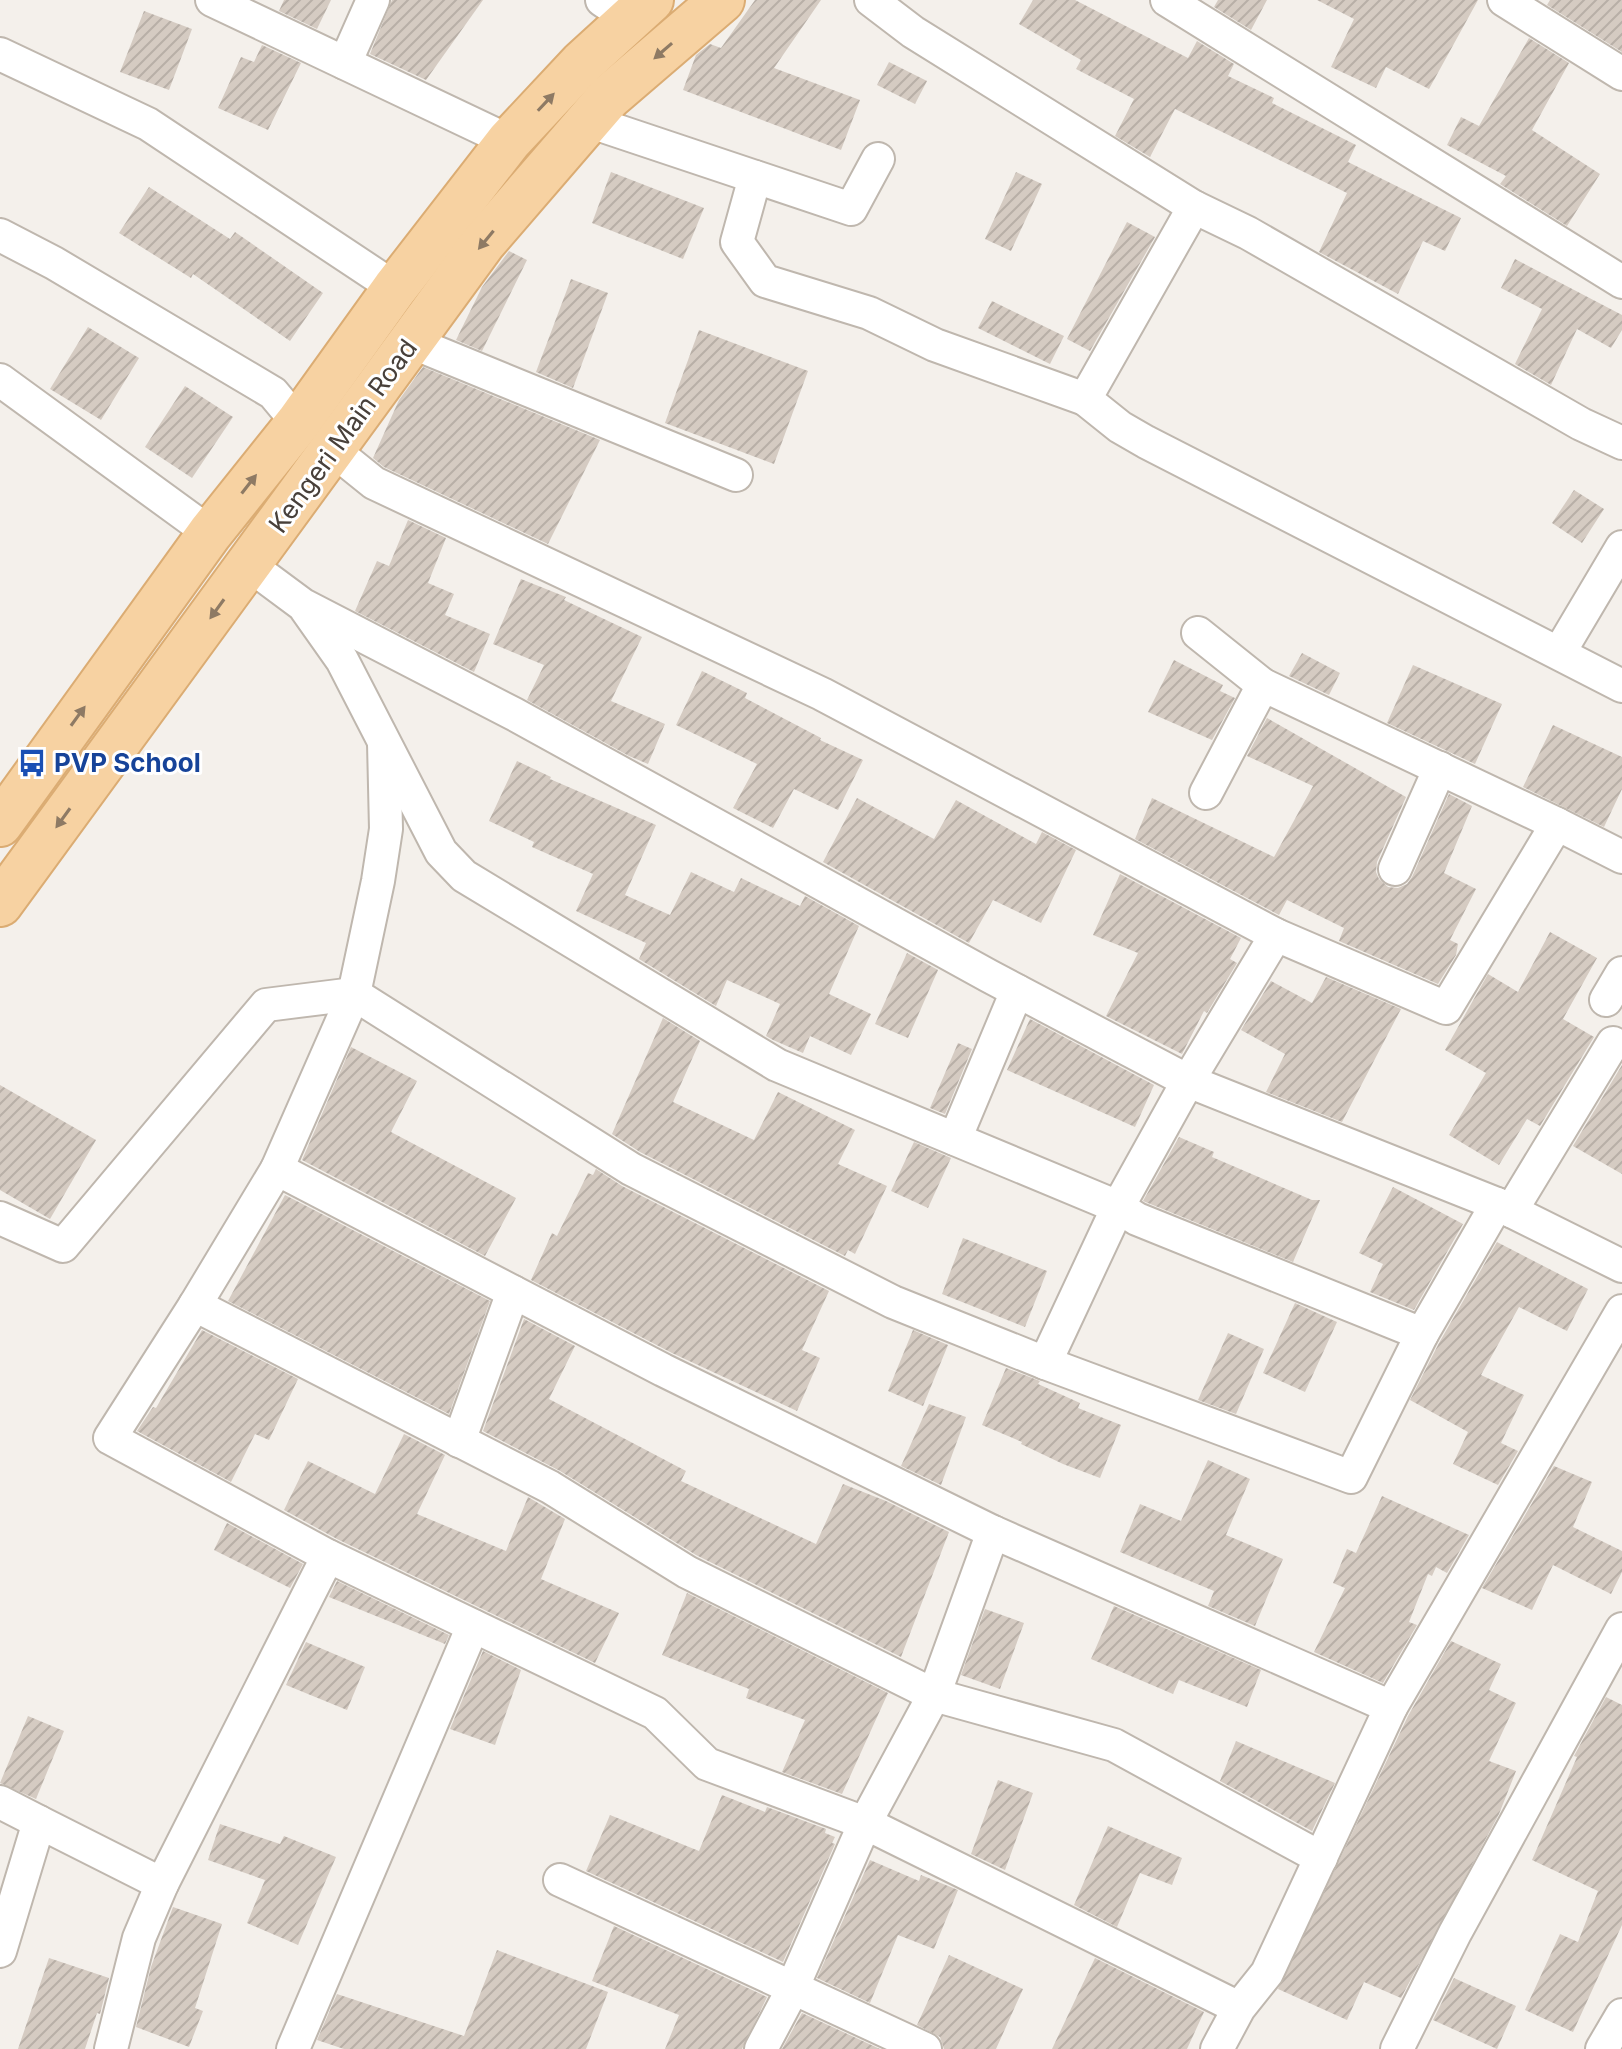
<svg xmlns="http://www.w3.org/2000/svg" width="1622" height="2049" viewBox="0 0 1622 2049" font-family="Inter,sans-serif">
	<defs>
		<pattern id="building-hatch" width="6" height="6" patternUnits="userSpaceOnUse" patternTransform="scale(2)"><rect width="6" height="6" fill="#d5cbc2"/><path d="M-1 1l2-2M0 6l6-6M5 7l2-2" fill="none" stroke="#b8afa7"/></pattern>
	</defs>
	<rect width="100%" height="100%" fill="#f4f0eb"/>
	<g fill="url(#building-hatch)">
		<path d="M284,0H331L317,29L279,11Z"/>
		<path d="M392,0H483L426,80L370,54Z"/>
		<path d="M755,0H821L774,68L860,100L841,150L683,90L696,55L710,44L721,48Z"/>
		<path d="M1033,0H1075L1188,58L1197,41L1234,64L1228,76L1274,98L1272,103L1356,145L1348,162L1461,218L1445,251L1423,241L1398,294L1319,252L1347,193L1175,109L1150,157L1115,136L1134,99L1076,69L1081,60L1019,24Z"/>
		<path d="M1218,0H1267L1251,30L1214,7Z"/>
		<path d="M1317,0H1478L1429,89L1386,67L1376,88L1331,67L1354,19Z"/>
		<path d="M1550,0H1622V52L1547,5Z"/>
		<path d="M144,11L192,29L169,90L120,72Z"/>
		<path d="M1529,38L1569,63L1532,130L1600,174L1567,226L1500,184L1506,176L1447,145L1461,117L1479,126Z"/>
		<path d="M262,45L301,63L268,130L218,108L241,57L254,62Z"/>
		<path d="M889,62L927,81L915,104L877,85Z"/>
		<path d="M611,172L704,208L683,259L592,223Z"/>
		<path d="M1016,172L1042,184L1011,251L985,239Z"/>
		<path d="M149,187L230,239L235,232L323,293L290,341L193,274L191,278L119,233Z"/>
		<path d="M1127,222L1155,237L1090,351L1067,339Z"/>
		<path d="M509,251L527,260L482,351L456,340L482,287Z"/>
		<path d="M1515,259L1622,315V330L1611,348L1577,329L1551,385L1515,364L1542,309L1501,288Z"/>
		<path d="M571,279L608,293L573,388L536,372Z"/>
		<path d="M992,301L1064,336L1050,364L978,328Z"/>
		<path d="M88,327L139,358L101,420L50,389Z"/>
		<path d="M699,330L808,371L774,464L665,423Z"/>
		<path d="M423,367L600,440L548,544L384,467L373,458L399,400Z"/>
		<path d="M185,386L233,417L192,478L145,447Z"/>
		<path d="M1574,490L1604,509L1582,543L1552,523Z"/>
		<path d="M408,520L446,538L428,583L454,594L445,615L490,634L474,672L355,611L377,561L389,566Z"/>
		<path d="M521,579L566,597L564,600L642,637L611,701L665,724L648,764L629,756L527,700L544,665L493,644Z"/>
		<path d="M1302,653L1340,673L1329,695L1289,676Z"/>
		<path d="M1174,660L1223,685L1220,691L1235,698L1212,740L1148,712Z"/>
		<path d="M1413,665L1502,704L1475,764L1387,723Z"/>
		<path d="M702,671L747,693L745,698L821,738L820,740L863,760L838,810L794,789L773,828L733,808L757,764L676,725Z"/>
		<path d="M1267,718L1406,797L1377,862L1376,872L1379,879L1388,887L1398,888L1407,884L1412,877L1449,794L1472,806L1444,873L1476,889L1450,940L1458,944L1456,955L1438,984L1339,941L1344,928L1287,900L1279,915L1135,839L1152,798L1274,857L1313,786L1247,756Z"/>
		<path d="M1553,725L1622,757V789L1604,827L1523,787Z"/>
		<path d="M517,761L551,777L550,779L656,825L625,895L670,915L691,872L734,892L741,878L800,906L805,896L859,926L829,994L871,1014L851,1055L810,1036L803,1053L773,1040L766,1036L780,1004L727,980L716,1006L639,959L646,943L576,911L593,874L532,847L534,842L489,821Z"/>
		<path d="M857,798L934,839L956,800L1036,844L1042,832L1076,850L1041,923L993,900L969,943L823,862Z"/>
		<path d="M1120,874L1241,938L1230,959L1237,963L1207,1013L1204,1011L1182,1054L1106,1016L1138,953L1093,935Z"/>
		<path d="M1550,932L1597,958L1563,1019L1594,1037L1540,1126L1527,1119L1499,1165L1449,1135L1486,1073L1445,1050L1488,974L1518,992Z"/>
		<path d="M907,953L938,970L908,1038L875,1024Z"/>
		<path d="M1326,977L1401,1009L1342,1122L1266,1092L1285,1054L1241,1030L1271,981L1312,1003Z"/>
		<path d="M663,1018L700,1041L673,1102L754,1140L778,1092L855,1130L838,1164L887,1186L855,1254L848,1250L845,1256L640,1152L612,1134Z"/>
		<path d="M1030,1019L1154,1085L1135,1127L1007,1070Z"/>
		<path d="M958,1043L972,1049L945,1114L930,1108Z"/>
		<path d="M351,1047L417,1081L391,1132L516,1198L485,1256L302,1160Z"/>
		<path d="M1622,1065V1174L1573,1146Z"/>
		<path d="M0,1085L96,1140L50,1219L0,1190Z"/>
		<path d="M1179,1137L1214,1152L1212,1157L1312,1200H1320L1293,1262L1143,1201Z"/>
		<path d="M914,1142L951,1158L928,1208L891,1191Z"/>
		<path d="M596,1169L622,1186L829,1291L802,1350L820,1358L797,1411L672,1353L531,1280L552,1233L557,1236L588,1173L593,1175Z"/>
		<path d="M1393,1187L1463,1224L1414,1310L1370,1292L1383,1264L1359,1253Z"/>
		<path d="M285,1195L490,1301L449,1414L228,1301Z"/>
		<path d="M963,1238L1047,1271L1025,1327L942,1294Z"/>
		<path d="M1497,1242L1588,1289L1567,1331L1519,1307L1481,1375L1524,1395L1501,1443L1518,1451L1498,1485L1453,1464L1468,1432L1410,1400L1439,1343Z"/>
		<path d="M1295,1303L1337,1322L1305,1392L1263,1373Z"/>
		<path d="M524,1319L575,1346L549,1399L686,1471L681,1481L816,1544L843,1484L886,1501L949,1532L901,1657L696,1555L560,1471L483,1431Z"/>
		<path d="M202,1330L298,1379L269,1440L255,1434L231,1482L137,1431L153,1407L156,1408Z"/>
		<path d="M913,1330L948,1345L923,1406L888,1391Z"/>
		<path d="M1228,1333L1264,1349L1236,1414L1198,1400Z"/>
		<path d="M1006,1368L1040,1381L1038,1384L1080,1403L1078,1408L1121,1425L1100,1478L1063,1464L1021,1444L1022,1442L982,1425Z"/>
		<path d="M929,1404L966,1417L941,1485L901,1466Z"/>
		<path d="M404,1434L445,1455L417,1514L506,1551L528,1497L565,1519L541,1579L619,1613L595,1663L337,1539L284,1510L308,1461L375,1494Z"/>
		<path d="M1208,1460L1250,1479L1226,1535L1283,1559L1255,1626L1208,1606L1214,1591L1120,1552L1140,1504L1181,1521Z"/>
		<path d="M1554,1466L1592,1482L1573,1527L1622,1551V1572L1611,1594L1553,1565L1532,1610L1482,1588Z"/>
		<path d="M1382,1496L1469,1535L1447,1573L1436,1567L1432,1576L1428,1574L1409,1622L1417,1625L1383,1683L1314,1652L1345,1588L1333,1583L1347,1549L1356,1553Z"/>
		<path d="M227,1523L303,1564L290,1588L214,1550Z"/>
		<path d="M337,1581L449,1635L445,1644L329,1597Z"/>
		<path d="M687,1593L888,1693L842,1794L782,1772L805,1720L746,1698L749,1689L662,1655Z"/>
		<path d="M1114,1606L1261,1670L1247,1707L1179,1680L1173,1694L1091,1659Z"/>
		<path d="M985,1609L1024,1623L1000,1689L961,1675Z"/>
		<path d="M1451,1641L1501,1664L1489,1690L1516,1703L1489,1761L1516,1771L1499,1814L1401,1998L1364,1982L1347,2020L1278,1989L1408,1716Z"/>
		<path d="M306,1642L365,1667L347,1710L286,1685Z"/>
		<path d="M483,1651L521,1670L495,1745L450,1729Z"/>
		<path d="M1606,1697L1622,1705V1925L1573,2032L1525,2010L1560,1934L1578,1942L1598,1891L1532,1860L1577,1757L1574,1756Z"/>
		<path d="M28,1716L64,1731L36,1799L0,1783Z"/>
		<path d="M1236,1741L1335,1783L1312,1831L1220,1781Z"/>
		<path d="M998,1780L1033,1793L1005,1870L971,1854Z"/>
		<path d="M722,1795L765,1812L767,1807L826,1829L825,1833L835,1837L832,1843L835,1844L783,1962L586,1871L610,1815L699,1851Z"/>
		<path d="M220,1824L280,1844L284,1836L336,1857L298,1945L247,1923L265,1880L208,1860Z"/>
		<path d="M1108,1826L1182,1858L1172,1885L1140,1873L1117,1927L1074,1905Z"/>
		<path d="M870,1860L919,1881L921,1875L958,1890L934,1949L898,1935L870,2003L817,1978Z"/>
		<path d="M173,1907L222,1924L195,2008L203,2011L189,2047L136,2027L151,1967Z"/>
		<path d="M614,1926L767,1997L742,2049H665L679,2015L592,1981Z"/>
		<path d="M497,1950L608,1992L586,2049H344L317,2040L337,1994L464,2036Z"/>
		<path d="M949,1955L1023,1989L996,2049H944L940,2037L917,2025Z"/>
		<path d="M49,1958L109,1978L100,2014L97,2013L85,2049H18Z"/>
		<path d="M1095,1958L1204,2012L1187,2049H1052Z"/>
		<path d="M1454,1978L1516,2006L1497,2049L1433,2020Z"/>
		<path d="M802,2013L880,2049H782Z"/>
	</g>
	<g fill="none" stroke-linecap="round" stroke-linejoin="round">
		<defs>
			<g id="street">
				<path d="M212,0L509,141"/>
				<path d="M602,0L630,19"/>
				<path d="M871,0L913,32L1194,207L1248,233L1581,424L1622,443"/>
				<path d="M1167,0L1622,282"/>
				<path d="M1504,0L1622,74"/>
				<path d="M0,54L148,124L395,288"/>
				<path d="M345,63L373,0"/>
				<path d="M588,121L851,209L878,159"/>
				<path d="M755,177L737,242L765,281L869,313L935,345L1085,399"/>
				<path d="M1194,207L1085,399L1120,427L1146,442L1622,686"/>
				<path d="M0,235L54,263L273,393L298,423"/>
				<path d="M411,342L736,475"/>
				<path d="M0,380L210,533"/>
				<path d="M333,450L374,483L822,694L1276,935L1446,1008L1557,824"/>
				<path d="M249,565L303,605L514,714L989,976L1188,1081L1497,1204L1622,1266"/>
				<path d="M306,609L342,660L441,852L464,876L777,1065L1118,1207L1137,1219L1422,1334"/>
				<path d="M1198,633L1263,685L1557,824L1622,857"/>
				<path d="M1559,653L1622,547"/>
				<path d="M384,743L386,829L378,881L354,994L631,1169L893,1302L1045,1363L1351,1477L1422,1334L1497,1204"/>
				<path d="M1206,793L1263,685"/>
				<path d="M1395,869L1440,768"/>
				<path d="M1606,1000L1622,973"/>
				<path d="M955,1139L1017,991"/>
				<path d="M277,1169L354,994"/>
				<path d="M1511,1211L1613,1043"/>
				<path d="M0,1218L63,1246L266,1005L354,994"/>
				<path d="M195,1305L550,1487L687,1572L934,1695L1114,1745L1321,1858"/>
				<path d="M1045,1363L1118,1207L1188,1081L1276,935"/>
				<path d="M459,1441L513,1292"/>
				<path d="M1391,1707L1622,1311"/>
				<path d="M0,1802L39,1822"/>
				<path d="M560,1880L925,2049"/>
				<path d="M0,1951L39,1822L162,1884"/>
				<path d="M111,2049L139,1938L162,1884L328,1556"/>
				<path d="M293,2049L473,1626"/>
				<path d="M761,2049L787,2000L865,1823L934,1695L993,1532"/>
				<path d="M1217,2049L1239,2008L1267,1973L1391,1707L993,1532L663,1370L277,1169L195,1305L110,1438L328,1556L655,1713L707,1764L865,1823L1239,2008"/>
				<path d="M1397,2049L1455,1933L1622,1629"/>
				<path d="M1602,2049L1622,2015"/>
			</g>
			<g id="primary">
				<path d="M0,824L210,533L298,423L395,288L509,141L582,63L651,0"/>
				<path d="M0,904L483,243L609,97L722,0"/>
			</g>
		</defs>
		<use href="#street" stroke="#bfb7ae" stroke-width="36"/>
		<use href="#primary" stroke="#dbac73" stroke-width="48"/>
		<use href="#street" stroke="#fff" stroke-width="32"/>
		<use href="#primary" stroke="#f7d2a2" stroke-width="44"/>
	</g>
	<defs><path id="oneway-solid" d="M-6-.8H1V-3.2L6.5 0L1 3.2V.8H-6Z" transform="scale(2)"/></defs>
	<g fill="#8e7a64">
		<use href="#oneway-solid" transform="translate(663 51) rotate(139)"/>
		<use href="#oneway-solid" transform="translate(546 102) rotate(-47)"/>
		<use href="#oneway-solid" transform="translate(486 240) rotate(129)"/>
		<use href="#oneway-solid" transform="translate(249 484) rotate(-52)"/>
		<use href="#oneway-solid" transform="translate(217 609) rotate(126)"/>
		<use href="#oneway-solid" transform="translate(78 716) rotate(-54)"/>
		<use href="#oneway-solid" transform="translate(63 818) rotate(126)"/>
	</g>
	<defs>
		<symbol id="bus-bare" viewBox="-9 -9 18 18"><path d="M-5-6H5V4H4V6H2V4H-2V6H-4V4H-5ZM-3.5-4V0h7V-4ZM-3.5 1.2v1.5H-2V1.2ZM2 1.2v1.5H3.5V1.2Z" fill="#1a4fb4" stroke="#fff" stroke-width="2.5" paint-order="stroke"/></symbol>
	</defs>
	<g fill-rule="evenodd">
		<use href="#bus-bare" x="12" y="743" width="40" height="40"/>
	</g>
	<g text-anchor="middle" stroke-width="6" stroke-linejoin="round" paint-order="stroke">
		<g font-size="26" fill="#48403a" stroke="#fff">
			<text transform="translate(343 436) rotate(-54)" y="9">Kengeri Main Road</text>
		</g>
		<g font-size="26" font-weight="bold" fill="#164399" stroke="#fff" text-anchor="start">
			<text x="54" y="772">PVP School</text>
		</g>
	</g>
</svg>
